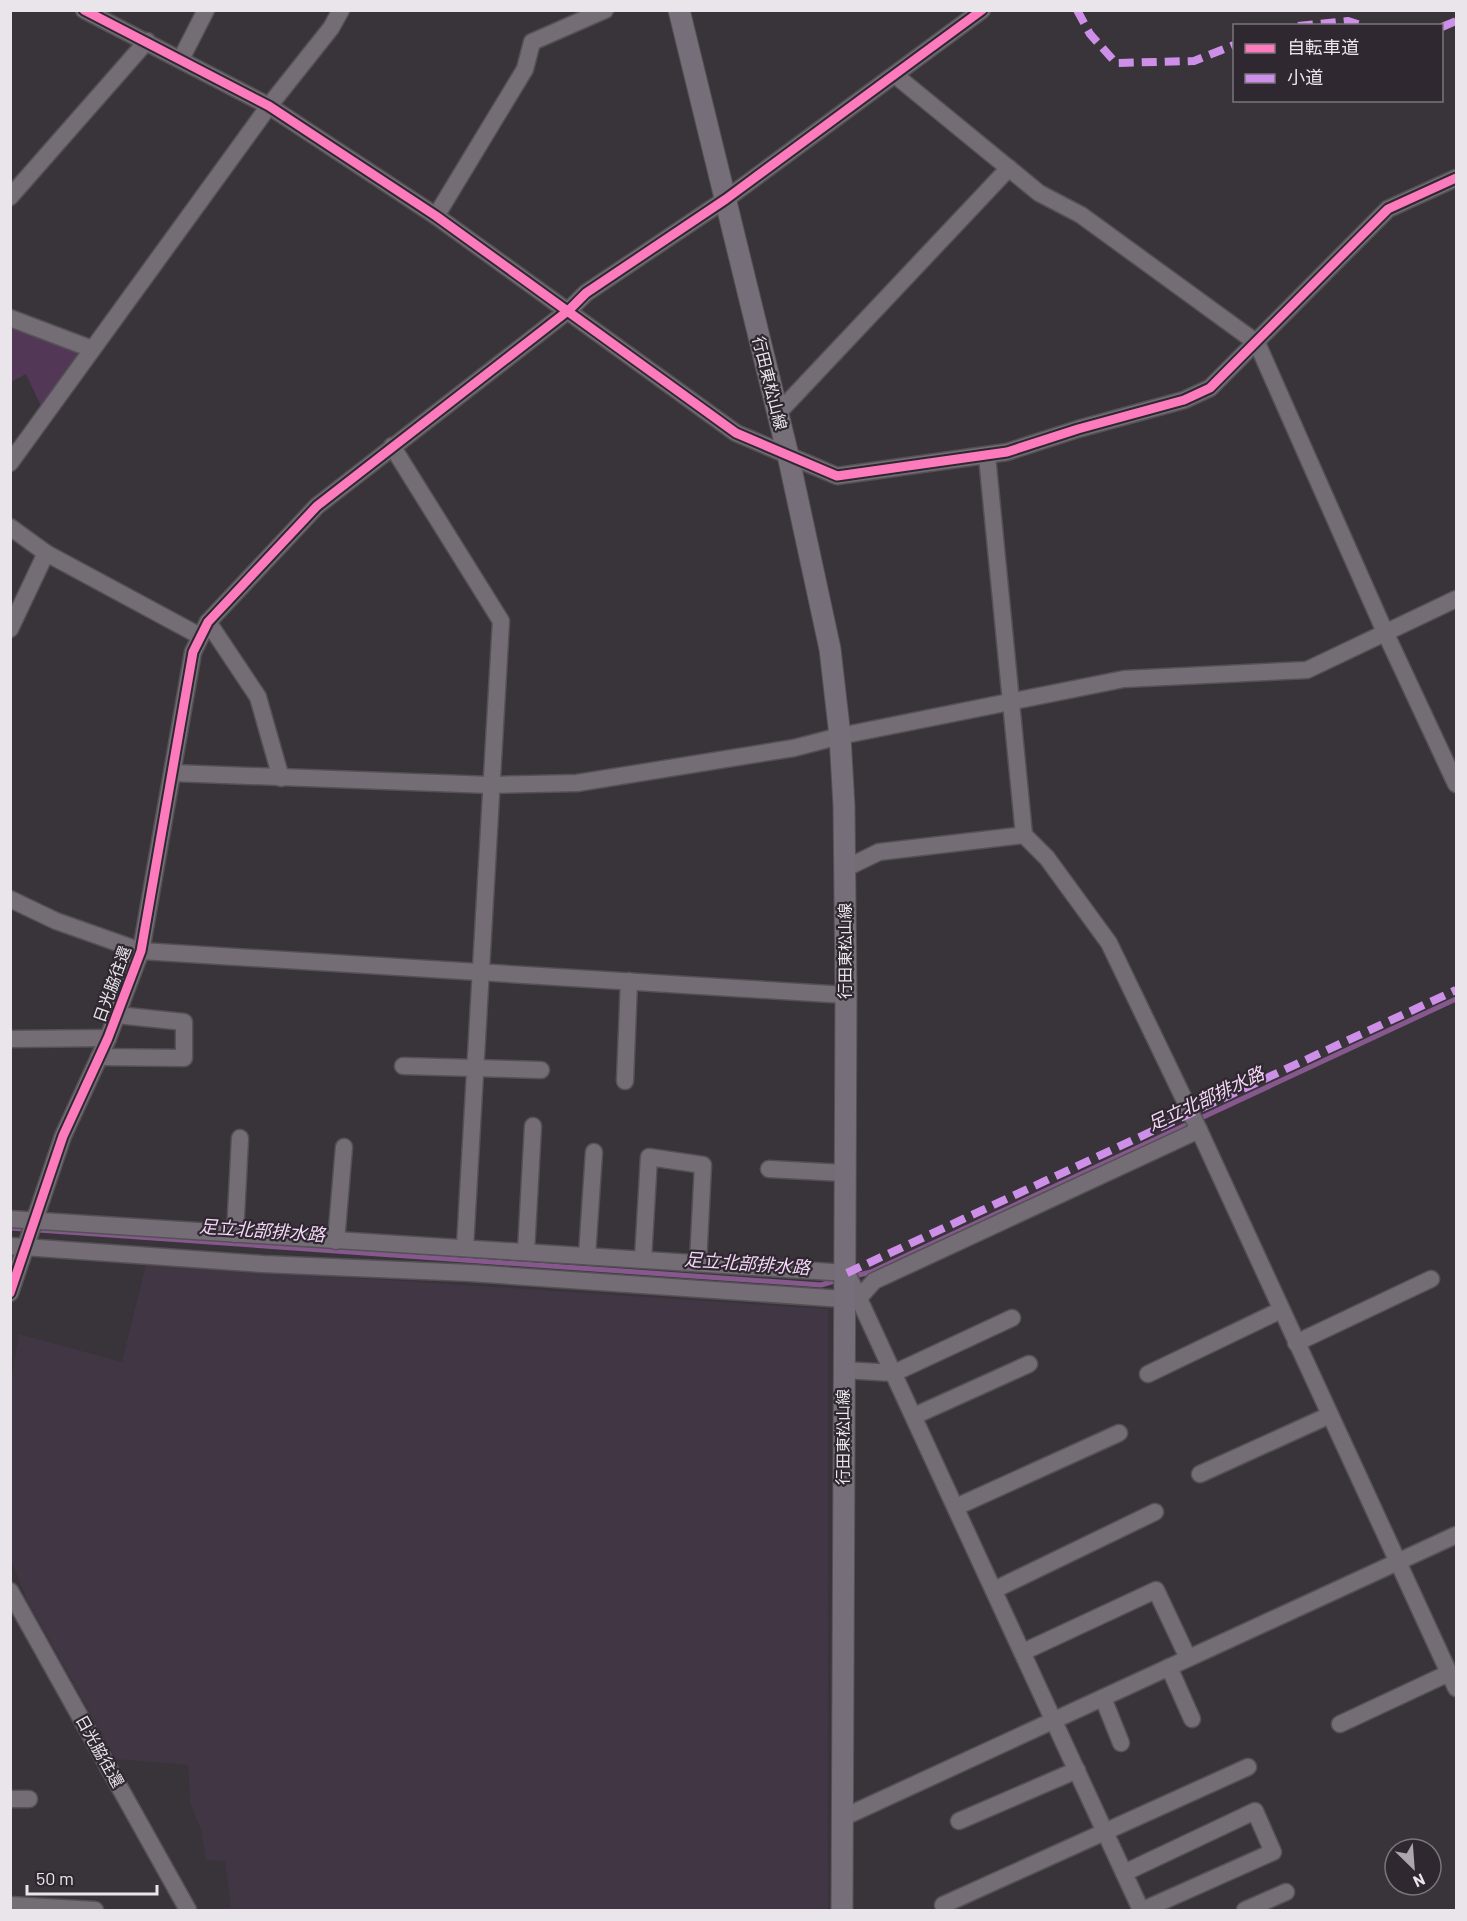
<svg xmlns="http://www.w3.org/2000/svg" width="1467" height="1921" viewBox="0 0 1467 1921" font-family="Barlow,'Noto Sans JP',sans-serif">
	<rect width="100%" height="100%" fill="#393439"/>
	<path fill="#413643" d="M146,1264L828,1309V1910H211L231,1907L225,1861L206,1860L201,1830L190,1803L188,1765L116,1759L27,1600L11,1560L10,1386L19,1334L122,1362Z"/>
	<path fill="#533756" d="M10,320L80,352L41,406L26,374L11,382Z"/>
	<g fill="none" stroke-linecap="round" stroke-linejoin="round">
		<g stroke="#87588e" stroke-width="5">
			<path d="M10,1228L821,1285L841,1279"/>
			<path d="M850,1277L871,1272L1456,999"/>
		</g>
		<defs>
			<g id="minor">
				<path d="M84,10L269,106L436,216L736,433L837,476L1007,452L1078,429L1184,400L1210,388L1388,209L1456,178"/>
				<path d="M181,59L206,10"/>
				<path d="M895,75L1039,193L1081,215L1257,343L1385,632L1456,784"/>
				<path d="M10,197L147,41"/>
				<path d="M436,216L525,69L532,42L605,10"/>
				<path d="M10,318L92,349"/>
				<path d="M778,413L1009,168"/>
				<path d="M392,446L501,621L465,1247"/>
				<path d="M987,456L1024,835L1047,858L1109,943L1199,1130L1456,1688"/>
				<path d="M10,463L269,106L331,28L341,10"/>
				<path d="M10,527L46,553L200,636"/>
				<path d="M208,622L258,697L281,778"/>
				<path d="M10,629L46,553"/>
				<path d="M173,773L490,785L577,783L794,748L840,736L1124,679L1307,670L1456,599"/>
				<path d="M844,869L879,852L1024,835"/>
				<path d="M10,899L56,921L141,951L846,995"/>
				<path d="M10,1039L108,1038"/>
				<path d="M99,1057L184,1058V1022L117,1015"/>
				<path d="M403,1066L541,1070"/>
				<path d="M625,1081L629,981"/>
				<path d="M769,1169L844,1173"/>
				<path d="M10,1219L847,1273L1141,1910"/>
				<path d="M235,1234L240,1138"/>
				<path d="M336,1241L344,1147"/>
				<path d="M10,1246L263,1264L470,1273L843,1299"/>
				<path d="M526,1251L533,1126"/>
				<path d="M587,1255L594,1152"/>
				<path d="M643,1259L649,1157L703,1165L698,1263"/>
				<path d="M10,1293L63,1136L108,1038L141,951L193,652L208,622L317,506L569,310L586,293L726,199L982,10"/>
				<path d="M859,1298L874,1281L1199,1130"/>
				<path d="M1296,1343L1431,1279"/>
				<path d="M843,1370L894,1373L1012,1318"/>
				<path d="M1148,1374L1281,1310"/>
				<path d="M914,1416L1029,1364"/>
				<path d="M1200,1474L1330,1415"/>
				<path d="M956,1507L1119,1433"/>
				<path d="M994,1590L1155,1512"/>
				<path d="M10,1591L188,1910"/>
				<path d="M1023,1652L1156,1590L1188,1658"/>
				<path d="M1169,1667L1192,1719"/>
				<path d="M1103,1698L1121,1743"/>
				<path d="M1340,1724L1449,1673"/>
				<path d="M10,1799H29"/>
				<path d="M842,1818L1456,1535"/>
				<path d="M959,1821L1077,1770"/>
				<path d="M1124,1873L1255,1811L1273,1852L1143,1910"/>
				<path d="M10,1905L95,1910"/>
				<path d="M943,1905L1248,1767"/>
				<path d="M1245,1910L1286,1892"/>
			</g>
			<path id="major" d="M679,10L788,455L830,649L840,736L844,806L846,995L842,1910"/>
		</defs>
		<use href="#minor" stroke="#545155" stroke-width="19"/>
		<use href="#major" stroke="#545155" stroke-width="23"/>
		<use href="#minor" stroke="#746d76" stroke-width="16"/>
		<use href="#major" stroke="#766e78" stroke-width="21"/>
		<g stroke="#ce8fe9" stroke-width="8" stroke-dasharray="15 8" stroke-linecap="butt">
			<path d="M1077,10L1090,34L1116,63L1194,61L1234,45"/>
			<path d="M1298,26L1348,21L1363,26"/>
			<path d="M1442,27L1456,21"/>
			<path d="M847,1273L1456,990"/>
		</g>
		<defs>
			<g id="cycleway">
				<path d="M84,10L269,106L436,216L736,433L837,476L1007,452L1078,429L1184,400L1210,388L1388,209L1456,178"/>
				<path d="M10,1293L63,1136L108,1038L141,951L193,652L208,622L317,506L569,310L586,293L726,199L982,10"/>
			</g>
		</defs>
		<use href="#cycleway" stroke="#302831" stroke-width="13"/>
		<use href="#cycleway" stroke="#fd7abc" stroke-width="9"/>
	</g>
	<g text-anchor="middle" stroke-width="4.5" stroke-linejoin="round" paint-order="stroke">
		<g font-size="16" fill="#eae5eb" stroke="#302831">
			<text transform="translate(770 383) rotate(76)" y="6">行田東松山線</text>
			<text transform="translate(845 951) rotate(-90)" y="6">行田東松山線</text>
			<text transform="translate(112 984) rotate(-70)" y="6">日光脇往還</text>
			<text transform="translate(843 1437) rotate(-90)" y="6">行田東松山線</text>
			<text transform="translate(100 1751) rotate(61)" y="6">日光脇往還</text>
		</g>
		<g font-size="18" font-style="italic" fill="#f5d8f8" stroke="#302831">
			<text transform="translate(1206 1099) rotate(-25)" y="6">足立北部排水路</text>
			<text transform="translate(262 1231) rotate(4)" y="6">足立北部排水路</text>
			<text transform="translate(747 1264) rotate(4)" y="6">足立北部排水路</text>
		</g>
	</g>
	<rect width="1467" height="1921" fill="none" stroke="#eae5eb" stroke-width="24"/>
	<rect x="1233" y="24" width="210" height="78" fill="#302831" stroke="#7a747b" stroke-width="1.5"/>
	<rect x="1245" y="44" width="30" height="9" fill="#fd7abc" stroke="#7a747b" stroke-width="1.5"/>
	<text x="1287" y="54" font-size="18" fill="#eae5eb">自転車道</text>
	<rect x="1245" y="74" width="30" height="9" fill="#ce8fe9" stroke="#7a747b" stroke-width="1.5"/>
	<text x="1287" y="84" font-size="18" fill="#eae5eb">小道</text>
	<g transform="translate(1413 1867) rotate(155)"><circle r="28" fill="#302831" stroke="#7a747b" stroke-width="1.5"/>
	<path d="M0-4.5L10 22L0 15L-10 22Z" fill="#aca7ad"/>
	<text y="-9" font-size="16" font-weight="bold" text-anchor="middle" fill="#eae5eb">N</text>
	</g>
	<path d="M27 1885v9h130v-9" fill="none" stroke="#eae5eb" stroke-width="3"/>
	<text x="36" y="1885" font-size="18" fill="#eae5eb" stroke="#302831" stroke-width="4.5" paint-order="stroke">50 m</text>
</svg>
